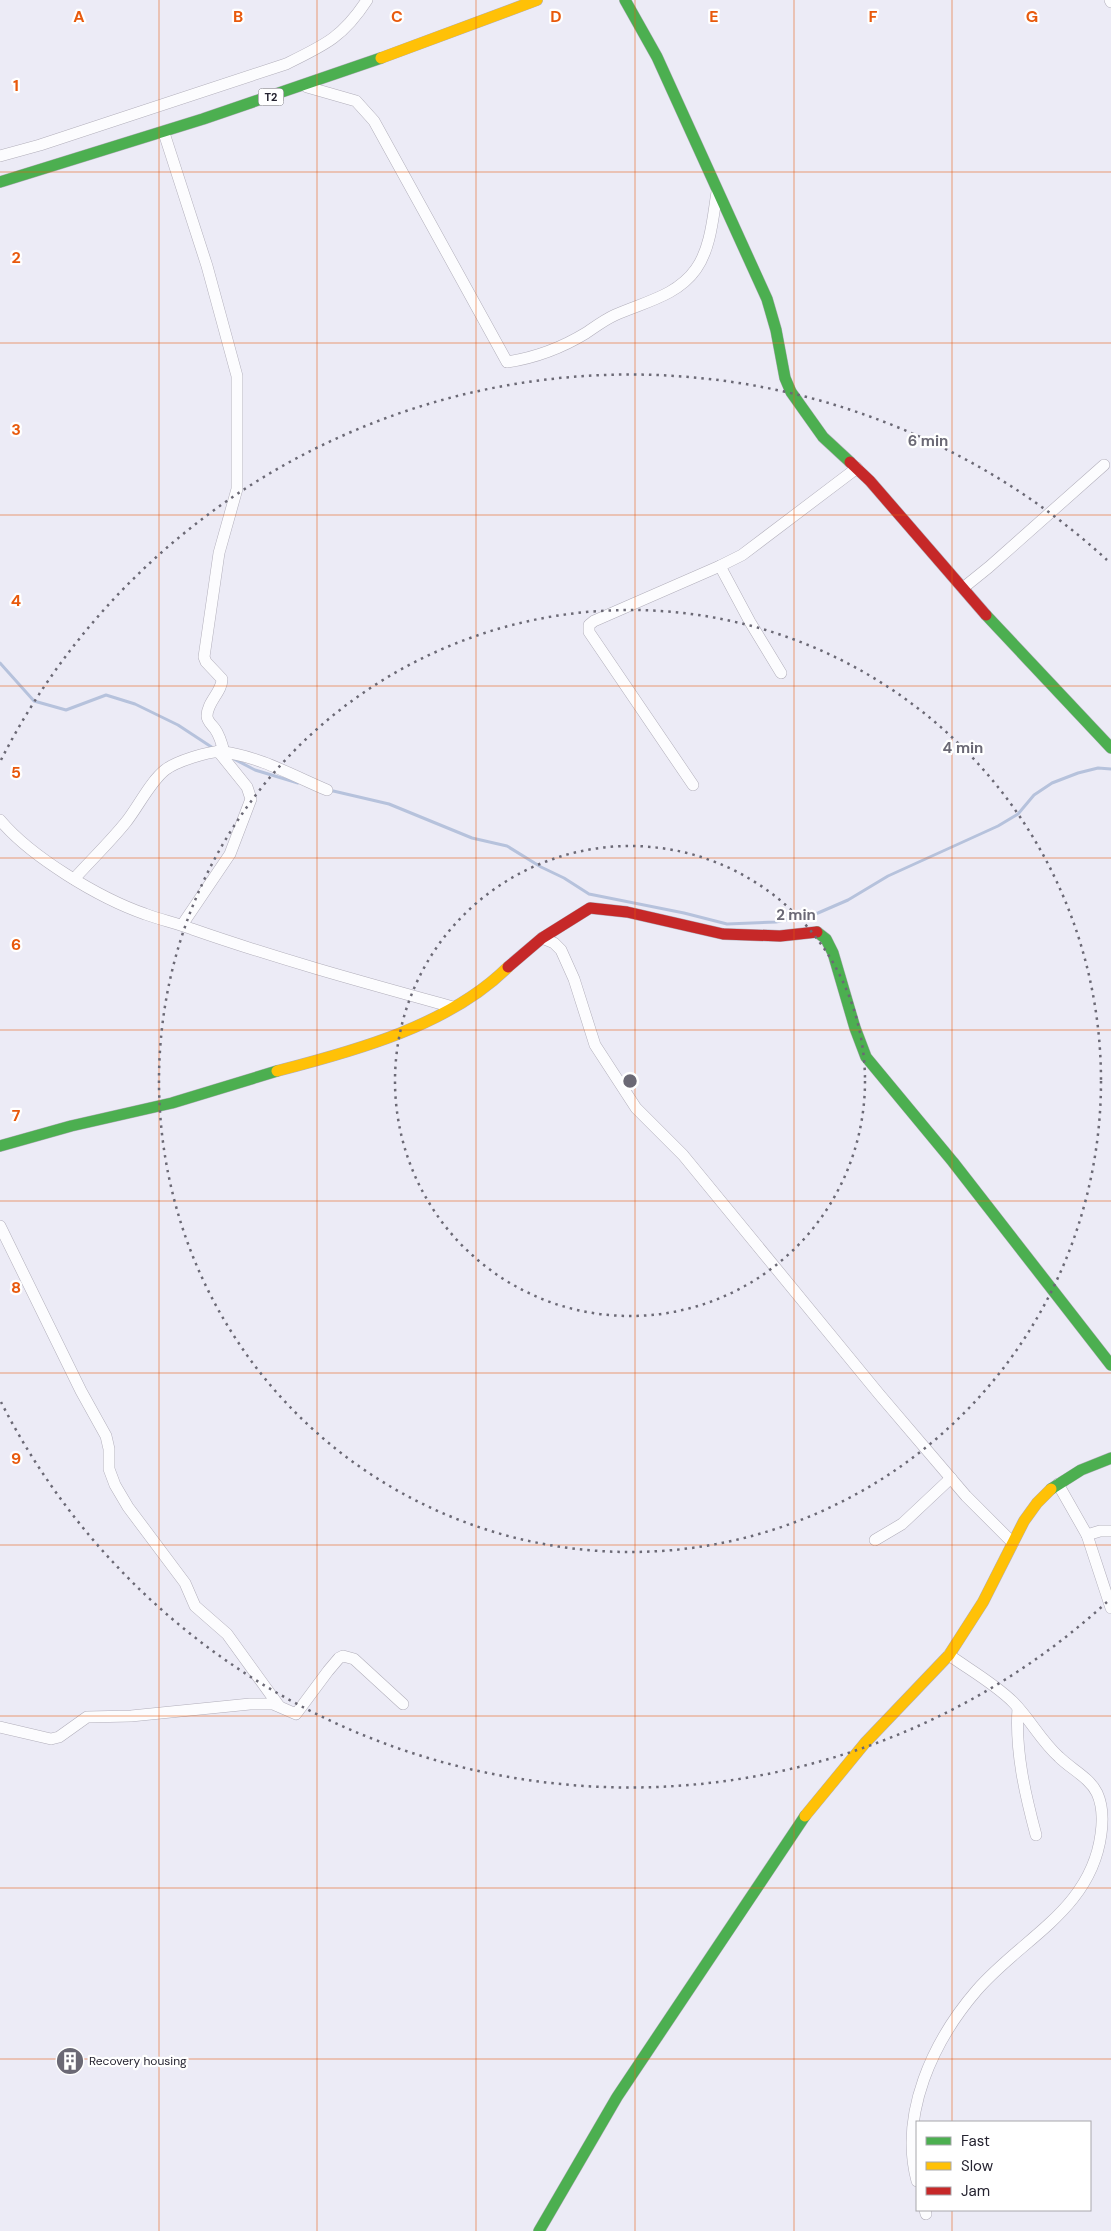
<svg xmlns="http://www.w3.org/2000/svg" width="1111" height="2231" viewBox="0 0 1111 2231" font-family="'DM Sans',sans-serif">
	<rect width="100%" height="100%" fill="#ecebf6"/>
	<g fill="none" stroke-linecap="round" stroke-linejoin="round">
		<g stroke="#b6c2dc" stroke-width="3">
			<path d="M0,663L34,701L66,710L106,695L135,704L178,725L213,748"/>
			<path d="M234,759L255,770L298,783"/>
			<path d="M329,790L389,804L472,838L507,846L541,867L564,878L589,894L684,913L727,924L776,922L818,913L848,900L888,876L998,826L1018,814L1034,795L1052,783L1078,773L1098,768L1111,769"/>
		</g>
		<defs>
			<g id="street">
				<path d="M1110,0L1111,2"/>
				<path d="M307,87L356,101L374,121L507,362C534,358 563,347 586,333C595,327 604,320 615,315C644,302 677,296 696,269C711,248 713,216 717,192"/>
				<path d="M164,133L207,266L237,376V489L219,553L204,657L206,662L222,679C222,692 207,702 207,716C207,721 212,725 215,729C220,736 222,744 224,752"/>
				<path d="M0,156L40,145L286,64C325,45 343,37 367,0"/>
				<path d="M720,566L750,622L781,673"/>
				<path d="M963,588L989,567L1104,465"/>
				<path d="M693,785L589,632V625L594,621L720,566L742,555L857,468"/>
				<path d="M0,820C31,857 99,898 145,914C161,920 177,923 192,929C278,959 366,983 453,1007"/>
				<path d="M74,879C91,860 110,842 126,822C138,807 150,782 165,770C175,762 210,750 223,752C258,756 294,776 327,790"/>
				<path d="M182,925L230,854L251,799L247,787L218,751"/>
				<path d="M542,938L554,943L561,950L574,979L595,1045L636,1108L683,1155L879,1394L966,1496L1013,1543"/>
				<path d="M0,1226L81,1391L106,1436L109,1449V1469L115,1485L128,1507L185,1583L195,1606L227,1634L279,1706"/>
				<path d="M1058,1484L1087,1535L1111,1608"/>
				<path d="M1087,1535L1100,1531H1111"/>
				<path d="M875,1540L902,1524L951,1478"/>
				<path d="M1018,1708C1015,1751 1025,1794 1036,1835"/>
				<path d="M0,1727L51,1739L59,1737L87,1717L131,1716L250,1704H273L296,1714L328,1671L339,1658L343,1656L354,1659L403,1704"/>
				<path d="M917,2181C899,2114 933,2041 977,1990C1022,1938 1091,1910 1101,1834C1103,1820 1103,1806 1097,1793C1090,1778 1071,1769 1059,1757C1041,1741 1030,1719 1013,1702C995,1684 970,1670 949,1655"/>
				<path d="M925,2210L926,2214"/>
			</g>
			<g id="fast">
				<path d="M625,0L657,57L767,299L776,330L785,378L791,392L823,437L850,462"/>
				<path d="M0,182L203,119L381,58"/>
				<path d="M986,615L1111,748"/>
				<path d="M817,932L826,939L833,953L855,1028L866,1057L953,1162L1111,1365"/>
				<path d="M0,1146L71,1126L172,1103L277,1071"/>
				<path d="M1051,1489L1081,1470L1111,1458"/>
				<path d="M539,2231L617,2097L805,1816"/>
			</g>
			<g id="slow">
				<path d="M381,58L537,0"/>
				<path d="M277,1071C355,1051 450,1025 508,967"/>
				<path d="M805,1816L865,1743L949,1655L983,1602L1024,1521L1037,1503L1051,1489"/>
			</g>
			<g id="jam">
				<path d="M850,462L870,481L986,615"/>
				<path d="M508,967L542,938L590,908L627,912L723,934L780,936L817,932"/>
			</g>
		</defs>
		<use href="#street" stroke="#b1aeba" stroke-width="12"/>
		<use href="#fast" stroke="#b1aeba" stroke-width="12"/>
		<use href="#slow" stroke="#b1aeba" stroke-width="12"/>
		<use href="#jam" stroke="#b1aeba" stroke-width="12"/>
		<use href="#street" stroke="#fcfcfe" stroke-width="11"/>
		<use href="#fast" stroke="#4caf50" stroke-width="11"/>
		<use href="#slow" stroke="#ffc107" stroke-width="11"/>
		<use href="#jam" stroke="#c62828" stroke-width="11"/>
	</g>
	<path fill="none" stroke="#e8590c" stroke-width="1" stroke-opacity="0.55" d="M159,0V2231M317,0V2231M476,0V2231M635,0V2231M794,0V2231M952,0V2122M0,172H1111M0,343H1111M0,515H1111M0,686H1111M0,858H1111M0,1030H1111M0,1201H1111M0,1373H1111M0,1545H1111M0,1716H1111M0,1888H1111M0,2059H1111M952,2210V2231"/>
	<g fill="none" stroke="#6b6975" stroke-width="2.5" stroke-dasharray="2.5 5">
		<circle cx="630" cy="1081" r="235"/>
		<circle cx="630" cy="1081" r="471"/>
		<path d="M1107 1602A706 706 0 0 1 1 1402M1 760A706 706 0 0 1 1107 560"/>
	</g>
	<defs>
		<symbol id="building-disc" viewBox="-11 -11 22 22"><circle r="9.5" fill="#6b6975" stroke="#fff"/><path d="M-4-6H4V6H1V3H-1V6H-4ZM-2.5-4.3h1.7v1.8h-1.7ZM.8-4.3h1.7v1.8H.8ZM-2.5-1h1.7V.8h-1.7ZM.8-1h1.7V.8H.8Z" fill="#fff"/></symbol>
	</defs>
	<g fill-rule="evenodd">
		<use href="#building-disc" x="54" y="2045" width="32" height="32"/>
	</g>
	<g text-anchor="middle" stroke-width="4.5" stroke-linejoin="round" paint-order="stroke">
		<rect fill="#fff" stroke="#66656e" stroke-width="1" x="258.5" y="88.5" width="25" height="17" rx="4"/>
		<g font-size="11" font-weight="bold" fill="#252330">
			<text x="271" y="101">T2</text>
		</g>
		<g font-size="12" fill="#252330" stroke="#fff" text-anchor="start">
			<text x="89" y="2065">Recovery housing</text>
		</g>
	</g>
	<g font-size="16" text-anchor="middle" font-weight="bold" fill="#e8590c" stroke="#fff" stroke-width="4.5" stroke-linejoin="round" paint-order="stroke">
		<text x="79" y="22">A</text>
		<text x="238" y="22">B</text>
		<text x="397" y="22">C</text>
		<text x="556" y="22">D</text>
		<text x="714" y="22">E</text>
		<text x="873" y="22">F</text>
		<text x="1032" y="22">G</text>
		<text x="16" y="91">1</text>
		<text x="16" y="263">2</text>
		<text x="16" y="435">3</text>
		<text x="16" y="606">4</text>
		<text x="16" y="778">5</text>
		<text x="16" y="950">6</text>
		<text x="16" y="1121">7</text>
		<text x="16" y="1293">8</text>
		<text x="16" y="1464">9</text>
	</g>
	<circle cx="630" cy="1081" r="8" fill="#6b6975" stroke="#fff" stroke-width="2.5"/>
	<g font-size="15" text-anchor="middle" font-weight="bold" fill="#6b6975" stroke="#fff" stroke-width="4.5" stroke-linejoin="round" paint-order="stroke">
		<text x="928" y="446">6 min</text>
		<text x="963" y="753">4 min</text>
		<text x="796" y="920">2 min</text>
	</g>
	<rect x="916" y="2121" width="175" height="90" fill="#ffffff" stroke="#a8a7ac"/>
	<rect x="926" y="2137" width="25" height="8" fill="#4caf50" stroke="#a8a7ac"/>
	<text x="961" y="2146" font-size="15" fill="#252330">Fast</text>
	<rect x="926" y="2162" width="25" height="8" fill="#ffc107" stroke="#a8a7ac"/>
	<text x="961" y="2171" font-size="15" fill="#252330">Slow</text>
	<rect x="926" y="2187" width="25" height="8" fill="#c62828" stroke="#a8a7ac"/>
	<text x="961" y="2196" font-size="15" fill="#252330">Jam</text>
</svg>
